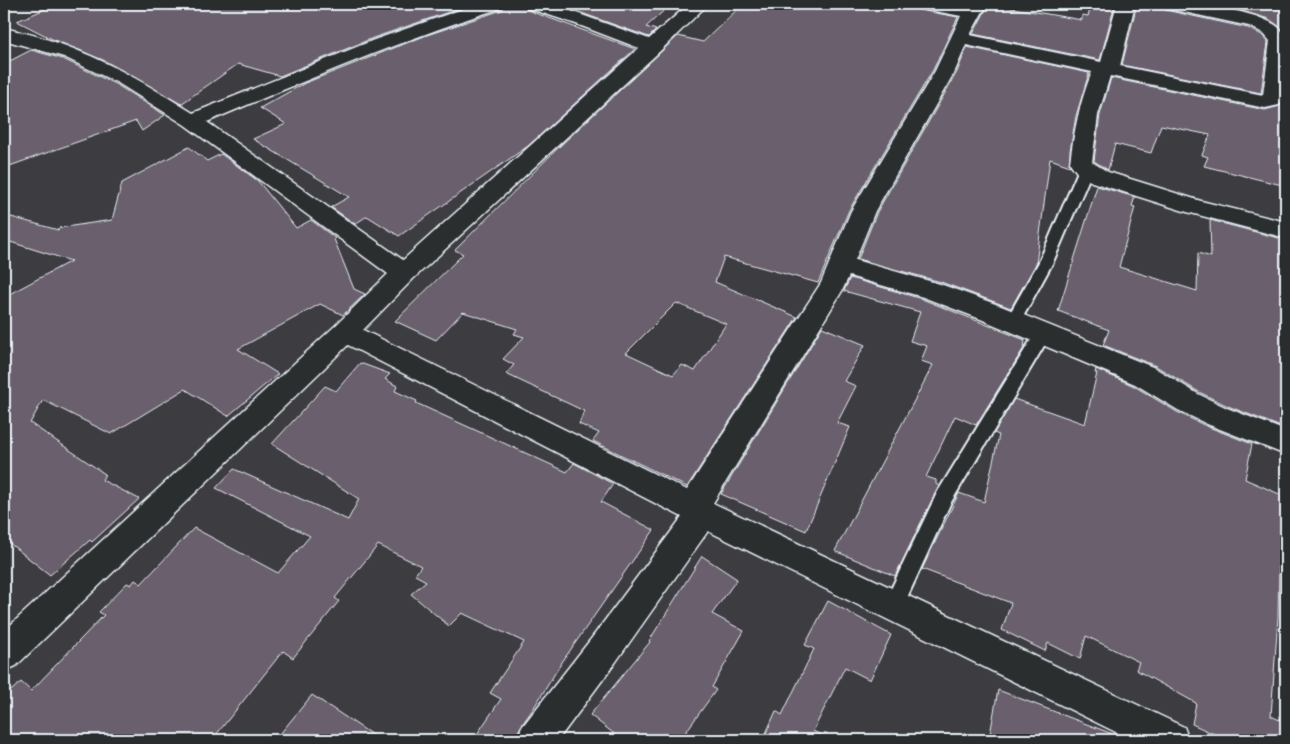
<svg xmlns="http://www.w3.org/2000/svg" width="1290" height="744" viewBox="0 0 1290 744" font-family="Sriracha,sans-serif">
	<rect width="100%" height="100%" fill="#3d3c41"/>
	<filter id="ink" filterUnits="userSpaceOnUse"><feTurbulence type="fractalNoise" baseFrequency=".02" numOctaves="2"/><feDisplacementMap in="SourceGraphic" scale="10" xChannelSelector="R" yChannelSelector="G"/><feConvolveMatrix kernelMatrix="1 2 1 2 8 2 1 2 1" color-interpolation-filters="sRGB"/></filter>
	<g filter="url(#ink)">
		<g fill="#6a5e6c" stroke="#e8f1f8" fill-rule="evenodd">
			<path d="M57,4H472L373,38L280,76L238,64L181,104L103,60L52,39L17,21Z"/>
			<path d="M506,4H523L527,10L635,49L528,146L399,236L367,216L355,224L331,207L349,197L253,139L286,124L260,108L305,83L427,35L502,10Z"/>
			<path d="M556,4H671L646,27L656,30L649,37Z"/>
			<path d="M743,4H914L919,10L958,17L933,70L849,210L818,283L724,257L715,282L797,317L687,487L593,441L599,433L579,424L584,411L506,374L514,365L503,359L524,337L514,334L517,329L463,312L436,340L395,321L463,254L455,250L561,145L678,36L703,42ZM676,303L726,324L695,371L682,365L673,375L626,353Z"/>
			<path d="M989,4L1082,20V15L1088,16L1092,4H1115L1100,60L973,34Z"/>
			<path d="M1137,4H1160L1165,10L1248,28L1262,35L1268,42L1261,93L1122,65Z"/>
			<path d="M1201,4H1286V36L1281,28L1269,19L1232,8Z"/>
			<path d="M967,47L1089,73L1076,116L1070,151V166L1050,159L1036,264L1011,308L941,282L858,259L877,212L957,72Z"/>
			<path d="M31,50L63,59L117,85L165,115L142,131L136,121L4,168V64Z"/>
			<path d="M1111,78L1265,110L1280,106L1284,101L1286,84V186L1204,166L1208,157L1202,155L1210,135L1161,125L1151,153L1115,144L1108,170L1094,161L1100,115Z"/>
			<path d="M189,147L207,161L221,154L258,181L296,228L311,220L335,238L334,239L354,289L365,294L343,315L320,304L238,349L278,374L228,416L185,389L111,434L43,400L30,423L105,474L102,480L139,499L92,542L90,540L50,575L4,539V297L71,261L4,240V215L58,230L59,228L112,220L122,183Z"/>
			<path d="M1097,186L1135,197L1132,206L1135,207L1119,267L1197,291L1198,253L1211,257L1210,220L1286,240V429L1228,406L1199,392L1156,366L1103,345L1109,330L1058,311Z"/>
			<path d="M850,278L922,299L1025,340L1024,348L976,425L955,416L926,477L936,480V484L939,486L895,576L835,551L933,365L921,361L927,346L910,341L920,312L844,291Z"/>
			<path d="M822,327L865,345L844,381L856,386L837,423L850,427L806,531L721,494Z"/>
			<path d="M360,363L390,374L385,379L397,386L395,391L417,401L416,403L567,472L574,463L613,484L601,502L654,530L562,662L533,709L521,726L514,740H473L501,699L490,693L524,642L462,613L449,626L411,594L426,581L415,575L421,566L378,545L335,598L339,601L293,658L283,651L212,740H4V697L21,682L31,691L104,615L99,612L127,583L131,585L135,580L141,584L194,528L278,573L310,536L216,488L234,469L348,520L359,499L272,444L325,386L336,391Z"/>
			<path d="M1096,369L1134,386L1177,412L1206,426L1252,444L1245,479L1286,497V527L1279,565L1278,617L1271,716L1286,723V740H1227L1192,724L1196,703L1136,670L1139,662L1086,636L1080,659L1048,643L1045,651L1002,630L1011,603L922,569L959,493L984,502L999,435L994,433L1014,399L1085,424L1097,373H1095Z"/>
			<path d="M702,556L737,579L712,614L744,631L712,687L716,690L680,740H622L590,715L650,642L649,641Z"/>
			<path d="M828,601L891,635L870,680L845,667L813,731L831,740H763L776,711L782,715L814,649L805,645Z"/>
			<path d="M998,690L1123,738V740H989Z"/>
			<path d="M312,695L380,740H275Z"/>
		</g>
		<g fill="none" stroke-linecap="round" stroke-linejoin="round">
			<defs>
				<g id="lane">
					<path d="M1086,165L1093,169L1053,262L1018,326L1013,328L1008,326L1005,322L1039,262L1079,169Z"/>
					<path d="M1043,328L1049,330L1051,334L950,504L900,613L893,615L886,613L883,606L937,493L1037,330Z"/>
				</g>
				<path id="street" d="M477,4H504L501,8C401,40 304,81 207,122L403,260L639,48L579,25L528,8L525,4H551L649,39L689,4H708L660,51L413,279L363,330L687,490L821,283L851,211L935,71L961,16L919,8L916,4H955L968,6L969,4H987L970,35L1101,62L1117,4H1135L1120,66L1263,95L1270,41L1263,33L1249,26L1165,8L1162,4C1186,2 1281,10 1286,39C1290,59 1284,82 1282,101L1279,105L1265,108L1110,76L1098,115L1092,162L1108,172L1201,201L1286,222V238L1187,212L1092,182L1078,174L1070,163C1074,131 1080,101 1092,72L966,45L955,71L875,211L855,260L940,284L1001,306L1155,368L1198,394L1227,408L1286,431V455L1207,424L1178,410L1135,384L983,320L923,297L849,276L842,291L713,503L1184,727L1189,740H1132L708,531L615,663L558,740H517L522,727L591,639L682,517L348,345L16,666L4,671V631L336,325L388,274L185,125L118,83L64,57L4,40V28C79,44 129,73 193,113L374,40Z"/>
			</defs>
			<use href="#lane" stroke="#e8f1f8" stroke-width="4"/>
			<use href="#street" stroke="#e8f1f8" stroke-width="3"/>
			<use href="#lane" fill="#2a2d2e" fill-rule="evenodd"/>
			<use href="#street" fill="#2a2d2e" fill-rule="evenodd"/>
		</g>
	</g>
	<rect width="1290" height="744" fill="none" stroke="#2a2d2e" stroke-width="20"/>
	<rect x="10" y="10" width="1270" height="724" fill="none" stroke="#e8f1f8" stroke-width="2" filter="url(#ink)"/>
</svg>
